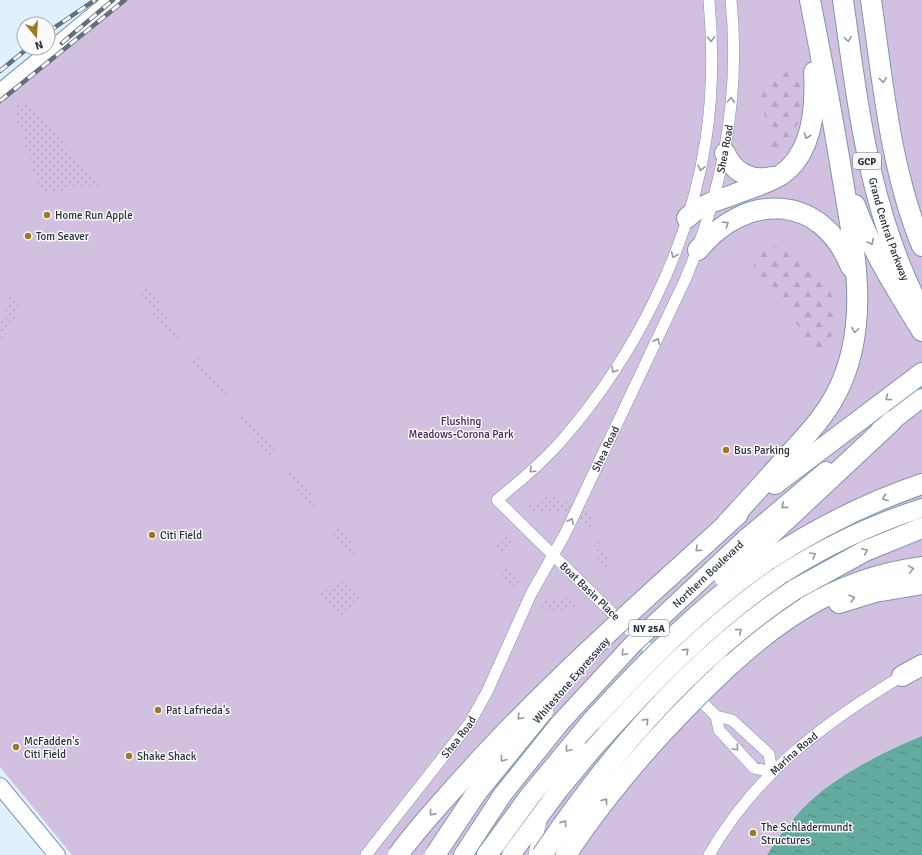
<svg xmlns="http://www.w3.org/2000/svg" width="922" height="855" viewBox="0 0 922 855" font-family="Signika,sans-serif">
	<defs>
		<pattern id="forest-firs" width="22" height="20" patternUnits="userSpaceOnUse"><rect width="22" height="20" fill="#d2c0e1"/><path d="M5 1l3.5 6h-7zM16 11l3.5 6h-7z" fill="#b4a5c2"/></pattern>
		<pattern id="garden-dots" width="8" height="8" patternUnits="userSpaceOnUse"><rect width="8" height="8" fill="#d2c0e1"/><path d="M2 2h.1M6 6h.1" fill="none" stroke="#b4a5c2" stroke-width="1.8" stroke-linecap="round"/></pattern>
		<pattern id="water-ripples" width="26" height="14" patternUnits="userSpaceOnUse"><rect width="26" height="14" fill="#63ab9e"/><path d="M2 4q2-2 4 0t4 0M15 11q2-2 4 0t4 0" fill="none" stroke="#518c82"/></pattern>
	</defs>
	<rect width="100%" height="100%" fill="#dff0ff"/>
	<path fill="#d2c0e1" d="M112,0H922V736C887,750 844,772 816,796C797,812 780,834 767,855H72L0,767V92Z"/>
	<g fill="url(#forest-firs)">
		<path d="M795,69L804,80C803,101 798,153 772,155L768,147L769,133L761,101L765,85L776,73Z"/>
		<path d="M786,246C790,249 793,253 797,256C804,261 814,264 818,270C842,300 835,328 824,361L810,356L803,332L791,317L790,306L752,280L757,247Z"/>
	</g>
	<g fill="url(#garden-dots)">
		<path d="M27,98L102,189L79,188L41,194L14,109Z"/>
		<path d="M150,285L166,317L182,337L175,341L152,312L140,293Z"/>
		<path d="M11,295L21,301L14,319L0,344V325Z"/>
		<path d="M198,357L228,394L222,398L191,362Z"/>
		<path d="M245,413L275,450L269,456L238,419Z"/>
		<path d="M291,470L320,506L315,511L285,474Z"/>
		<path d="M550,497L562,499L572,504L567,514L552,510L534,515L527,508L538,500Z"/>
		<path d="M584,507L592,515V525L589,527L579,520Z"/>
		<path d="M337,526L361,555L354,560L331,531Z"/>
		<path d="M502,533L511,542L509,553H495L497,542Z"/>
		<path d="M598,541C608,556 612,553 605,572L595,563L596,550L593,542Z"/>
		<path d="M511,567L518,582L512,592L504,581L500,569Z"/>
		<path d="M341,578L360,600L340,617L320,594Z"/>
		<path d="M569,597L577,605C564,613 553,612 538,609L543,598L557,599Z"/>
	</g>
	<path fill="url(#water-ripples)" d="M922,736V855H767C780,834 797,812 816,796C844,772 887,750 922,736Z"/>
	<g fill="none" stroke-linecap="round" stroke-linejoin="round">
		<defs>
			<g id="minor">
				<path d="M658,658L497,500C520,481 543,462 563,439C635,356 690,247 706,139C713,93 713,46 709,0"/>
				<path d="M679,679L716,716L732,720L769,754L772,772L754,768L719,730L716,716"/>
				<path id="s1" d="M366,855L469,724L487,692L531,594L565,534L685,280C723,190 741,98 731,0"/>
				<path d="M534,855L541,820"/>
				<path id="s2" d="M709,855C755,774 824,723 902,676"/>
			</g>
			<g id="secondary">
				<path d="M0,92L112,0"/>
				<path d="M0,786L57,855"/>
			</g>
			<g id="primary">
				<path d="M880,430L922,398"/>
				<path d="M744,540L826,471"/>
				<path d="M779,576C824,547 872,524 922,508"/>
				<path d="M463,855L503,794L560,723"/>
				<path d="M511,855L559,790L592,750"/>
			</g>
			<g id="motorway">
				<path id="s3" d="M843,0C859,112 869,211 922,313"/>
				<path d="M871,0C883,83 890,168 922,246"/>
				<path d="M725,153C733,172 751,182 772,177"/>
				<path d="M855,205C871,250 897,290 922,331"/>
				<path d="M687,218C699,206 715,201 730,196C747,189 766,184 781,175C813,153 816,107 814,72"/>
				<path d="M698,250C745,192 821,192 851,267"/>
				<path d="M775,484L922,373"/>
				<path d="M727,523C747,502 766,480 786,458C804,438 823,419 836,394C873,324 853,243 841,169C832,113 821,56 810,0"/>
				<path d="M754,550L892,421"/>
				<path d="M765,562C815,529 866,503 922,484"/>
				<path d="M660,585L738,514"/>
				<path d="M794,590L865,551L922,528"/>
				<path d="M839,603L875,592L922,584"/>
				<path d="M730,665C788,612 843,578 922,567"/>
				<path d="M902,676L922,665"/>
				<path d="M487,855L530,796L593,720"/>
			</g>
		</defs>
		<use href="#minor" stroke="#7d97ae" stroke-width="12"/>
		<use href="#secondary" stroke="#7d97ae" stroke-width="18"/>
		<use href="#primary" stroke="#7d97ae" stroke-width="20"/>
		<use href="#motorway" stroke="#7d97ae" stroke-width="22"/>
		<use href="#minor" stroke="#fff" stroke-width="11"/>
		<use href="#secondary" stroke="#fff" stroke-width="16"/>
		<use href="#primary" stroke="#fff" stroke-width="18"/>
		<use href="#motorway" stroke="#fff" stroke-width="20"/>
		<defs>
			<g id="rail">
				<path d="M48,32L95,0"/>
				<path d="M62,43L113,0"/>
				<path d="M0,71L28,48"/>
				<path d="M0,101L125,0"/>
			</g>
		</defs>
		<use href="#rail" stroke="#63707b" stroke-width="4.5"/>
		<use href="#rail" stroke="#fafafa" stroke-width="3" stroke-dasharray="9" stroke-linecap="butt"/>
		<defs>
			<g id="primary-bridge">
				<path id="s4" d="M560,723L633,644L744,540"/>
				<path d="M592,750C649,686 708,625 779,576"/>
			</g>
			<g id="motorway-bridge">
				<path d="M724,577L754,550"/>
				<path d="M593,720C646,662 701,606 765,562"/>
				<path d="M398,855C418,827 442,802 465,776C526,708 593,646 660,585"/>
				<path d="M435,855L477,792L543,711"/>
				<path d="M542,855C610,754 692,658 794,590"/>
				<path d="M566,855C612,785 669,722 730,665"/>
			</g>
		</defs>
		<use href="#primary-bridge" stroke="#7d97ae" stroke-width="20" stroke-linecap="butt"/>
		<use href="#motorway-bridge" stroke="#7d97ae" stroke-width="22" stroke-linecap="butt"/>
		<use href="#primary-bridge" stroke="#fff" stroke-width="18"/>
		<use href="#motorway-bridge" stroke="#fff" stroke-width="20"/>
	</g>
	<defs><path id="oneway-chevron" d="M-2-3.5L2.5 0L-2 3.5" fill="none" stroke-width="1.6" stroke-linecap="round" stroke-linejoin="round"/></defs>
	<g stroke="#92989c">
		<use href="#oneway-chevron" transform="translate(711 39) rotate(89)"/>
		<use href="#oneway-chevron" transform="translate(848 39) rotate(82)"/>
		<use href="#oneway-chevron" transform="translate(883 80) rotate(82)"/>
		<use href="#oneway-chevron" transform="translate(731 100) rotate(-86)"/>
		<use href="#oneway-chevron" transform="translate(807 136) rotate(109)"/>
		<use href="#oneway-chevron" transform="translate(701 168) rotate(103)"/>
		<use href="#oneway-chevron" transform="translate(726 224) rotate(-34)"/>
		<use href="#oneway-chevron" transform="translate(871 242) rotate(64)"/>
		<use href="#oneway-chevron" transform="translate(674 255) rotate(112)"/>
		<use href="#oneway-chevron" transform="translate(855 330) rotate(98)"/>
		<use href="#oneway-chevron" transform="translate(657 341) rotate(-65)"/>
		<use href="#oneway-chevron" transform="translate(614 370) rotate(123)"/>
		<use href="#oneway-chevron" transform="translate(888 398) rotate(143)"/>
		<use href="#oneway-chevron" transform="translate(532 470) rotate(137)"/>
		<use href="#oneway-chevron" transform="translate(885 498) rotate(158)"/>
		<use href="#oneway-chevron" transform="translate(784 506) rotate(140)"/>
		<use href="#oneway-chevron" transform="translate(571 521) rotate(-64)"/>
		<use href="#oneway-chevron" transform="translate(698 549) rotate(137)"/>
		<use href="#oneway-chevron" transform="translate(865 551) rotate(-25)"/>
		<use href="#oneway-chevron" transform="translate(813 555) rotate(-30)"/>
		<use href="#oneway-chevron" transform="translate(911 569) rotate(-10)"/>
		<use href="#oneway-chevron" transform="translate(852 598) rotate(-18)"/>
		<use href="#oneway-chevron" transform="translate(739 631) rotate(-39)"/>
		<use href="#oneway-chevron" transform="translate(686 651) rotate(-44)"/>
		<use href="#oneway-chevron" transform="translate(624 653) rotate(134)"/>
		<use href="#oneway-chevron" transform="translate(520 717) rotate(134)"/>
		<use href="#oneway-chevron" transform="translate(646 721) rotate(-47)"/>
		<use href="#oneway-chevron" transform="translate(736 748) rotate(47)"/>
		<use href="#oneway-chevron" transform="translate(568 749) rotate(130)"/>
		<use href="#oneway-chevron" transform="translate(503 759) rotate(128)"/>
		<use href="#oneway-chevron" transform="translate(605 801) rotate(-52)"/>
		<use href="#oneway-chevron" transform="translate(432 813) rotate(131)"/>
		<use href="#oneway-chevron" transform="translate(564 823) rotate(-55)"/>
	</g>
	<g fill="#9c7924" stroke="#fafafa" stroke-width="1.5">
		<circle cx="47" cy="215" r="4"/>
		<circle cx="28" cy="236" r="4"/>
		<circle cx="726" cy="450" r="4"/>
		<circle cx="152" cy="535" r="4"/>
		<circle cx="158" cy="710" r="4"/>
		<circle cx="16" cy="747" r="4"/>
		<circle cx="129" cy="756" r="4"/>
		<circle cx="753" cy="833" r="4"/>
	</g>
	<g text-anchor="middle" stroke-width="3" stroke-linejoin="round" paint-order="stroke">
		<g fill="#fafafa" stroke="#656d73" stroke-width="1">
			<rect x="853" y="153" width="28" height="16" rx="3"/>
			<rect x="629" y="620" width="40" height="16" rx="3"/>
		</g>
		<g font-size="10" font-weight="bold" fill="#253039">
			<text x="867" y="165">GCP</text>
			<text x="649" y="632">NY 25A</text>
		</g>
		<g font-size="11" fill="#253039" stroke="#fafafa">
			<text dy="4" stroke="none"><textPath href="#s1" startOffset="798">Shea Road</textPath></text>
			<text dy="4" stroke="none"><textPath href="#s3" startOffset="234">Grand Central Parkway</textPath></text>
			<text dy="4" stroke="none"><textPath href="#s1" startOffset="474">Shea Road</textPath></text>
			<text dy="4" stroke="none"><textPath href="#s4" startOffset="210">Northern Boulevard</textPath></text>
			<text transform="translate(590 591) rotate(44)" y="4">Boat Basin Place</text>
			<text transform="translate(571 680) rotate(-49)" y="4">Whitestone Expressway</text>
			<text dy="4" stroke="none"><textPath href="#s1" startOffset="150">Shea Road</textPath></text>
			<text dy="4" stroke="none"><textPath href="#s2" startOffset="133">Marina Road</textPath></text>
		</g>
		<g font-size="11" fill="#253039" stroke="#fafafa" text-anchor="start">
			<text x="55" y="219">Home Run Apple</text>
			<text x="36" y="240">Tom Seaver</text>
			<text x="734" y="454">Bus Parking</text>
			<text x="160" y="539">Citi Field</text>
			<text x="166" y="714">Pat Lafrieda's</text>
			<text x="24" y="745">McFadden's<tspan x="24" dy="13">Citi Field</tspan></text>
			<text x="137" y="760">Shake Shack</text>
			<text x="761" y="831">The Schladermundt<tspan x="761" dy="13">Structures</tspan></text>
		</g>
		<g font-size="11" fill="#46225d" stroke="#fafafa">
			<text x="461" y="425">Flushing<tspan x="461" dy="13">Meadows-Corona Park</tspan></text>
		</g>
	</g>
	<g transform="translate(36 36) rotate(162)"><circle r="19" fill="#fafafa" stroke="#a5a9ad"/>
	<path d="M0-3L7 15L0 10L-7 15Z" fill="#9c7924"/>
	<text y="-6" font-size="11" font-weight="bold" text-anchor="middle" fill="#253039">N</text>
	</g>
</svg>
